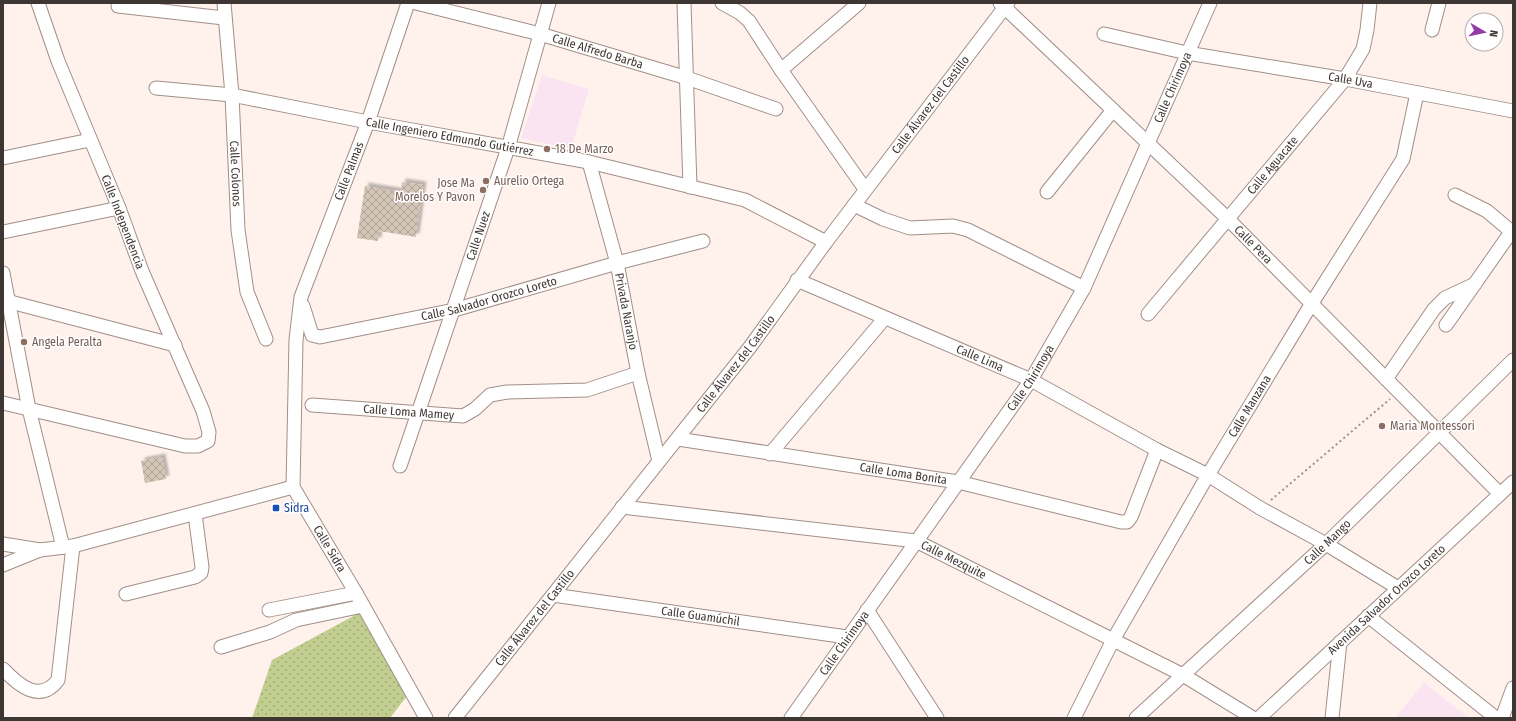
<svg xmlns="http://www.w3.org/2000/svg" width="1516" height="721" viewBox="0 0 1516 721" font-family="'Fira Sans Condensed',sans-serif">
	<defs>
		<pattern id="grass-dots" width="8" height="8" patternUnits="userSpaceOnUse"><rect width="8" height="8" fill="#c1ce90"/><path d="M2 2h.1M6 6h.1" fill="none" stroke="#9ea876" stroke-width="1.8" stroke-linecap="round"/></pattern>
		<pattern id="building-cross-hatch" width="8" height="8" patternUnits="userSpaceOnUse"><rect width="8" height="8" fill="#d3c6b7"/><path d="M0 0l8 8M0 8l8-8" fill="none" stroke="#ada295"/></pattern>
		<filter id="shadow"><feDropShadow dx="3.5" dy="-3.5" stdDeviation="1" flood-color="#0004"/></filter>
	</defs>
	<rect width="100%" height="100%" fill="#fff2ed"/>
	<g fill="#fae4f2">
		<path d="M542,75L589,89L571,149L521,138Z"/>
		<path d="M1424,683L1469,718H1395Z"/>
	</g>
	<path fill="url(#grass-dots)" d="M359,613L407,696L390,718H252L272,660Z"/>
	<g fill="url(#building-cross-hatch)" filter="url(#shadow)">
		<path d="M402,182L423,185L416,237L379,231L378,241L357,238L365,186L401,192Z"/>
		<path d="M162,457L166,479L145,483L141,461Z"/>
	</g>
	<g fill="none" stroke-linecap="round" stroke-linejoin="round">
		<defs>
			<g id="minor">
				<path id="s1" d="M224,3L232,95L238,230L247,292L266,339"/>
				<path id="s2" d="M408,3L368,122L301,297L296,340L293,487L356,593L426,718"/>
				<path id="s3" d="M416,3L540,34L687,78L776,109"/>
				<path d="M684,3L690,187"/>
				<path d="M722,3L740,13L749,21L781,70L865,189"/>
				<path id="s4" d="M1000,3L1228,219L1500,494"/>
				<path d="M118,6L224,18"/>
				<path d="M1432,30L1439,3"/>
				<path id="s5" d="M1104,34L1187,53L1345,79L1513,111"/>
				<path d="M781,70L859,3"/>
				<path id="s6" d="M156,88L232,95L368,122L589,162L745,200L826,242"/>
				<path d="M3,158L90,140"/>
				<path id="s7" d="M589,162L617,263L638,373L659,461"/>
				<path d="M1047,192L1113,110"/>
				<path d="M1455,195L1487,211L1513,233"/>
				<path d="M854,205L883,219L910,228L953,226L968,230L1084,288"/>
				<path d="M3,232L119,208"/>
				<path d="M3,273L29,409L63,547"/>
				<path id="s8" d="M797,280L1031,380L1157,450L1208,475L1260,508L1326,544L1398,588"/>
				<path d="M3,300L175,345"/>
				<path id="s9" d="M303,306L312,335L320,337L454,310L617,263L703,241"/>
				<path id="s10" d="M1148,314L1345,79L1363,49L1367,30L1370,3"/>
				<path d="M1446,325L1511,232"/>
				<path d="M1386,379L1434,309L1445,298L1475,284"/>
				<path d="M3,403L185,446H198L208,441L209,432L203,411L142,271L119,208L58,61L38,3"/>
				<path id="s11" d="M312,405L463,416L475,409L490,395L507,392L587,390L638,373"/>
				<path id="s12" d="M678,439L958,482L1121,522H1127L1131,517L1157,450"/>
				<path d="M770,454L884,319"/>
				<path id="s13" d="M400,466L508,148L549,3"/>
				<path id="s14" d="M622,507L916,541L1183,675L1253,718"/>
				<path d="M3,544L40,550"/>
				<path d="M3,565L40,550L73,546L293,487"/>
				<path d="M126,594L195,577L201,573L202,567L195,514"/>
				<path id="s15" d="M553,595L847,637"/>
				<path d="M269,610L356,593"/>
				<path d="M867,610L937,718"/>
				<path d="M1368,616L1496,718"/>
				<path d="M221,647L270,632L296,620L363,606"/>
				<path d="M3,669C18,685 40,704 58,680L73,546"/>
				<path id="s16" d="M455,718L750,347L826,242L1008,3"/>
				<path id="s17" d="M791,718L1031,380L1084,288L1210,3"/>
				<path id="s18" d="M1074,718L1113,640L1208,475L1312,303L1403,159L1417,93"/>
				<path id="s19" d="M1136,718L1326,544L1513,360"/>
				<path id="s20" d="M1259,718L1513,482"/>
				<path d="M1332,718L1340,642"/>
				<path d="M1502,718L1513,688"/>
			</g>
		</defs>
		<use href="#minor" stroke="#a18f87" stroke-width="15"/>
		<path stroke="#9c918d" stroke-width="2" stroke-dasharray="2 3" stroke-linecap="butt" d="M1271,500L1390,399"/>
		<use href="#minor" stroke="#fff" stroke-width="13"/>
	</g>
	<g fill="#8d6e63" stroke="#fff" stroke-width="1.5">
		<circle cx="547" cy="149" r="4"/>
		<circle cx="486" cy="181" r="4"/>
		<circle cx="483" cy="190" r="4"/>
		<circle cx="24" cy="342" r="4"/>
		<circle cx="1382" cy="426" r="4"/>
	</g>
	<rect fill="#1a4fb4" stroke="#fff" stroke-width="1.5" x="272" y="504" width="8" height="8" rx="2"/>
	<g text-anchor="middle" stroke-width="3" stroke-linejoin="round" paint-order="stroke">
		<g font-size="12" fill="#3e3633" stroke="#fff">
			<text dy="4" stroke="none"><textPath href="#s3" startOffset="188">Calle Alfredo Barba</textPath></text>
			<text dy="4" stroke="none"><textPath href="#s5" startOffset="251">Calle Uva</textPath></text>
			<text dy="4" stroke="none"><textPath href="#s17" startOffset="740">Calle Chirimoya</textPath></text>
			<text dy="4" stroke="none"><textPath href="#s16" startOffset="776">Calle Álvarez del Castillo</textPath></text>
			<text dy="4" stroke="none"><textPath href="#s6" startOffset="298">Calle Ingeniero Edmundo Gutiérrez</textPath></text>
			<text dy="4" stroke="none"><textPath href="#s10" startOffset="194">Calle Aguacate</textPath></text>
			<text transform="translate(349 171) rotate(-69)" y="4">Calle Palmas</text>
			<text dy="4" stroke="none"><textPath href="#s1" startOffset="171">Calle Colonos</textPath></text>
			<text transform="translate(123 222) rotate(69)" y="4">Calle Independencia</text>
			<text dy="4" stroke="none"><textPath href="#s13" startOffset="243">Calle Nuez</textPath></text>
			<text dy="4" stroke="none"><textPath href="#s4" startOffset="350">Calle Pera</textPath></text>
			<text dy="4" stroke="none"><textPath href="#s9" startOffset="212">Calle Salvador Orozco Loreto</textPath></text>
			<text dy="4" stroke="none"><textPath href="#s7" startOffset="154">Privada Naranjo</textPath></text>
			<text dy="4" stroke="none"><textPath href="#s8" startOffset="199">Calle Lima</textPath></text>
			<text dy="4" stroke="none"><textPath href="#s16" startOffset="452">Calle Álvarez del Castillo</textPath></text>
			<text dy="4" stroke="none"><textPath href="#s17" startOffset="416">Calle Chirimoya</textPath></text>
			<text dy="4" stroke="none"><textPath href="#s18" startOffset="358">Calle Manzana</textPath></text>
			<text dy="4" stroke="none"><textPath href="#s11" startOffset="97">Calle Loma Mamey</textPath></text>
			<text dy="4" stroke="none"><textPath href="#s12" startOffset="228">Calle Loma Bonita</textPath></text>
			<text dy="4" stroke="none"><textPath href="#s19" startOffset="260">Calle Mango</textPath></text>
			<text dy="4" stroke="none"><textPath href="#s2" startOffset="575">Calle Sidra</textPath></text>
			<text dy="4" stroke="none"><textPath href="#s14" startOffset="338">Calle Mezquite</textPath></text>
			<text dy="4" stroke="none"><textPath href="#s20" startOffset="174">Avenida Salvador Orozco Loreto</textPath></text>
			<text dy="4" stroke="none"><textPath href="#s15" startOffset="149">Calle Guamúchil</textPath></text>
			<text dy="4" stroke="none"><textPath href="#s16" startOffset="128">Calle Álvarez del Castillo</textPath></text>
			<text dy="4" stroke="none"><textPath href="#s17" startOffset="92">Calle Chirimoya</textPath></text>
		</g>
		<g font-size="12" fill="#785e54" stroke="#fff" text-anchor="start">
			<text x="555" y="153">18 De Marzo</text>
			<text x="494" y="185">Aurelio Ortega</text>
			<text x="475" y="187" text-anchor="end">Jose Ma<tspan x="475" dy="14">Morelos Y Pavon</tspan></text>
			<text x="32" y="346">Angela Peralta</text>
			<text x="1390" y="430">Maria Montessori</text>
		</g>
		<g font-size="12" fill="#164399" stroke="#fff" text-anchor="start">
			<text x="284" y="512">Sidra</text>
		</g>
	</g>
	<rect width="1516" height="721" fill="none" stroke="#3e3633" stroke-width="8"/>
	<g transform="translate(1484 32) rotate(99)"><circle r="19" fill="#ffffff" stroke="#b2afad"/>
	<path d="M0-3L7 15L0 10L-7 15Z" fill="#923aa6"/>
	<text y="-6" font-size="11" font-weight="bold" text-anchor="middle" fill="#3e3633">N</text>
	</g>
</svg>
